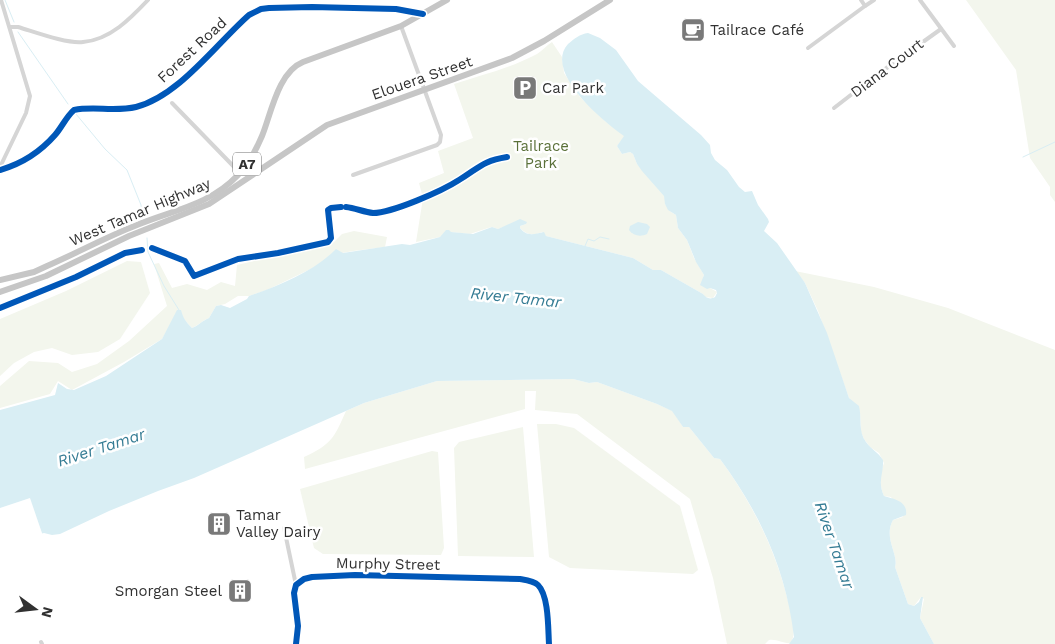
<svg xmlns="http://www.w3.org/2000/svg" width="1055" height="644" viewBox="0 0 1055 644" font-family="'Work Sans',sans-serif">
	<rect width="100%" height="100%" fill="#fff"/>
	<g fill="#f3f6ed">
		<path d="M966,0H1055V202L1050,195V187L1030,158L1016,70Z"/>
		<path d="M552,42L562,57L564,73L580,97L605,121L625,136L617,146L622,154L630,152L633,154L637,164L665,196V204L671,212L676,215L678,228L687,240L694,258L704,275L703,278L710,288L717,292L713,298L705,297L703,294L661,270H653L633,258L546,236L542,232C534,236 526,235 520,228V226L526,224L506,226L498,229L492,227L488,228L470,234L451,232L440,237L416,242L423,198L419,183L444,173L438,151L473,138L454,84C481,75 511,68 537,54C542,51 547,45 552,42Z"/>
		<path d="M354,231L387,237L385,247L353,251L342,253L340,252L321,264L267,290L249,296H238L225,304L216,306L209,318C203,320 199,325 192,328L182,317H175L162,339L124,362L72,390L58,381L50,394L0,408V386L29,361L58,363L72,372L97,364L129,341L167,306L154,264L159,263L172,288L187,284L207,290L221,282L235,286L237,265L334,242L342,234Z"/>
		<path d="M127,261L141,262L150,293L120,339L98,352L72,355L52,348L34,352L14,363L0,376V319L66,291Z"/>
		<path d="M795,271L874,287L948,308L1055,350V644H934L920,618L924,599L921,597L914,606L908,604L895,567C899,554 883,538 893,520L903,517L891,497L884,496C879,485 880,474 884,463L879,453L870,447L864,439L861,432L860,412L849,398L818,311L805,283Z"/>
		<path d="M573,379L589,383L597,382L657,404L673,411L683,427H689L714,458L720,459C752,503 775,548 788,601C792,614 797,631 791,643C783,644 778,639 769,640L765,644H727L713,578L690,499L577,414L535,410L536,391H525V409L305,469L304,457C332,444 334,438 346,411L364,403L437,381Z"/>
		<path d="M537,424H556L574,428L680,506L698,570L693,574L570,568L549,557Z"/>
		<path d="M523,427L534,557L458,556L454,448L459,442Z"/>
		<path d="M432,451L438,452L444,548L441,555L323,554L314,548L300,489Z"/>
	</g>
	<g fill="#d9eef4">
		<path d="M588,33L600,38L616,50L638,81L701,135L710,145L711,153L715,160L727,170L739,187L745,192L752,191L758,205L768,219L769,222L764,231L777,243L805,283L827,333L849,398L859,406C862,418 858,432 866,442C871,449 878,452 883,460C884,473 877,481 884,496C894,499 908,501 906,515L893,520C883,538 899,554 895,567L908,604L914,606L919,602L921,597H923L920,618L934,644H789L794,637C786,570 760,513 720,459L714,458L689,427H683L672,411L657,404L597,382L589,383L573,379L437,381L364,403L194,478L158,491L109,511L60,534L52,535L44,533L0,545V410L55,395L58,383L67,389L74,390L106,376L162,339L177,310H181C183,318 186,322 192,328C198,326 203,320 209,318L216,306L221,305L230,308L247,299L249,296C278,286 315,271 336,249L343,253L402,244L410,245L440,237L446,230H449L451,232L473,234L492,227L498,229L520,219L527,222L526,224L520,226V228C527,237 534,234 544,232L546,236L633,258L653,270H661L703,294C706,298 710,300 715,297L717,293L716,290L710,288L707,289L700,285L704,275L696,262L687,240L678,228L676,215L668,210L665,204L664,196L642,171L637,164L633,154L630,152L622,154L617,146L624,136C604,122 543,72 568,44C574,39 580,34 588,33Z"/>
		<path d="M638,222L647,224L650,227L647,234C641,237 633,236 629,230L630,226Z"/>
	</g>
	<path fill="#fff" d="M30,498L43,536L0,547V508Z"/>
	<g fill="none" stroke-linecap="round" stroke-linejoin="round">
		<g stroke="#d9eef4" stroke-width="1">
			<path d="M5,0L14,22"/>
			<path d="M18,32L68,104"/>
			<path d="M76,114L105,149L127,170L141,205L142,218"/>
			<path d="M1023,157L1055,142"/>
			<path d="M147,238L148,252L164,286L179,310"/>
			<path d="M585,246L588,239L594,241L600,237L609,239"/>
		</g>
		<g stroke="#d5d5d5" stroke-width="4">
			<path d="M861,0L865,6L874,0"/>
			<path d="M920,0L954,46"/>
			<path d="M10,27H18C35,32 67,44 83,42C110,40 131,18 148,0"/>
			<path d="M808,48L865,6"/>
			<path d="M172,103L240,173"/>
			<path d="M834,108L874,77L941,29"/>
			<path d="M0,167L26,113L30,96L1,0"/>
			<path d="M0,170C21,164 41,151 55,135C62,127 66,117 74,110C94,106 115,112 136,107C179,96 216,44 249,15L261,9L269,8L312,7L396,9L420,14"/>
			<path d="M353,175L437,145L440,142L441,135L401,26"/>
			<path d="M284,528L296,585"/>
			<path d="M41,642L42,644"/>
			<path d="M296,644L298,626L294,593L296,585L304,579L312,577L355,575L520,579C526,580 534,581 538,585C549,596 548,629 549,644"/>
		</g>
		<g stroke="#c6c6c6" stroke-width="6">
			<path d="M0,280L34,272L47,266C77,253 106,237 137,225C173,210 210,205 238,175C249,164 256,150 262,136C271,114 278,72 303,62L401,26L447,0"/>
			<path d="M0,292L46,276L129,236L209,204L327,125L512,58L544,41L610,0"/>
		</g>
		<defs>
			<g id="cycleway">
				<path d="M0,170C21,164 41,151 55,135C62,127 66,117 74,110C94,106 115,112 136,107C179,96 216,44 249,15L261,9L269,8L312,7L396,9L423,14"/>
				<path d="M346,207C355,208 364,212 373,213C392,213 442,191 459,180C479,168 482,161 507,157"/>
				<path d="M152,248L185,261L194,276L238,259L278,253L328,242L331,238L328,210L331,208L341,207"/>
				<path d="M0,308L76,277L125,253L142,250"/>
				<path d="M296,644L298,626L294,593L296,585L304,579L312,577L355,575L520,579C526,580 534,581 538,585C549,596 548,629 549,644"/>
			</g>
		</defs>
		<use href="#cycleway" stroke="#fff" stroke-width="9"/>
		<use href="#cycleway" stroke="#0057b8" stroke-width="6"/>
	</g>
	<defs>
		<symbol id="cafe-square" viewBox="-11 -11 22 22"><rect x="-9" y="-9" width="18" height="18" rx="4" fill="#797979" stroke="#fff"/><path d="M-5.5-4.5H6V0H3Q3 3.5 0 3.5H-2.5Q-5.5 3.5-5.5 0ZM3-3.2v2h1.7v-2ZM-6 4.5H4V6H-6Z" fill="#fff"/></symbol>
		<symbol id="parking-square" viewBox="-11 -11 22 22"><rect x="-9" y="-9" width="18" height="18" rx="4" fill="#797979" stroke="#fff"/><path d="M-3.5-5.5H1a3.5 3.5 0 0 1 0 7H-1V5.5H-3.5ZM-1-3.4V-.6H.8a1.4 1.4 0 0 0 0-2.8Z" fill="#fff"/></symbol>
		<symbol id="building-square" viewBox="-11 -11 22 22"><rect x="-9" y="-9" width="18" height="18" rx="4" fill="#797979" stroke="#fff"/><path d="M-4-6H4V6H1V3H-1V6H-4ZM-2.5-4.3h1.7v1.8h-1.7ZM.8-4.3h1.7v1.8H.8ZM-2.5-1h1.7V.8h-1.7ZM.8-1h1.7V.8H.8Z" fill="#fff"/></symbol>
	</defs>
	<g fill-rule="evenodd">
		<use href="#cafe-square" x="679" y="16" width="28" height="28"/>
		<use href="#parking-square" x="511" y="74" width="28" height="28"/>
		<use href="#building-square" x="205" y="510" width="28" height="28"/>
		<use href="#building-square" x="226" y="577" width="28" height="28"/>
	</g>
	<g text-anchor="middle" stroke-width="5" stroke-linejoin="round" paint-order="stroke">
		<rect fill="#fff" stroke="#6f6f6f" stroke-width="1" x="233" y="152.5" width="28" height="23" rx="4"/>
		<g font-size="14" font-weight="bold" fill="#313131">
			<text x="247" y="169">A7</text>
		</g>
		<g font-size="15" fill="#313131" stroke="#fff" text-anchor="start">
			<text x="710" y="35">Tailrace Café</text>
			<text x="542" y="93">Car Park</text>
			<text x="236" y="520">Tamar<tspan x="236" dy="17">Valley Dairy</tspan></text>
			<text x="222" y="596" text-anchor="end">Smorgan Steel</text>
		</g>
		<g font-size="15" fill="#313131" stroke="#fff">
			<text transform="translate(192 50) rotate(-43)" y="5">Forest Road</text>
			<text transform="translate(887 68) rotate(-37)" y="5">Diana Court</text>
			<text transform="translate(422 78) rotate(-19)" y="5">Elouera Street</text>
			<text transform="translate(140 212) rotate(-23)" y="5">West Tamar Highway</text>
			<text transform="translate(388 564) rotate(1)" y="5">Murphy Street</text>
		</g>
		<g font-size="15" fill="#5b713a" stroke="#fff">
			<text x="541" y="151">Tailrace<tspan x="541" dy="17">Park</tspan></text>
		</g>
		<g font-size="16" font-style="italic" fill="#357c94" stroke="#fff">
			<text transform="translate(516 297) rotate(6)" y="6">River Tamar</text>
			<text transform="translate(101 447) rotate(-18)" y="6">River Tamar</text>
			<text transform="translate(835 545) rotate(71)" y="6">River Tamar</text>
		</g>
	</g>
	<g transform="translate(35 609) rotate(105)" stroke="#ffffff" stroke-width="4" paint-order="stroke">
	<path d="M0-4L9 19L0 12L-9 19Z" fill="#313131"/>
	<text y="-8" font-size="14" font-weight="bold" text-anchor="middle" fill="#313131">N</text>
	</g>
</svg>
